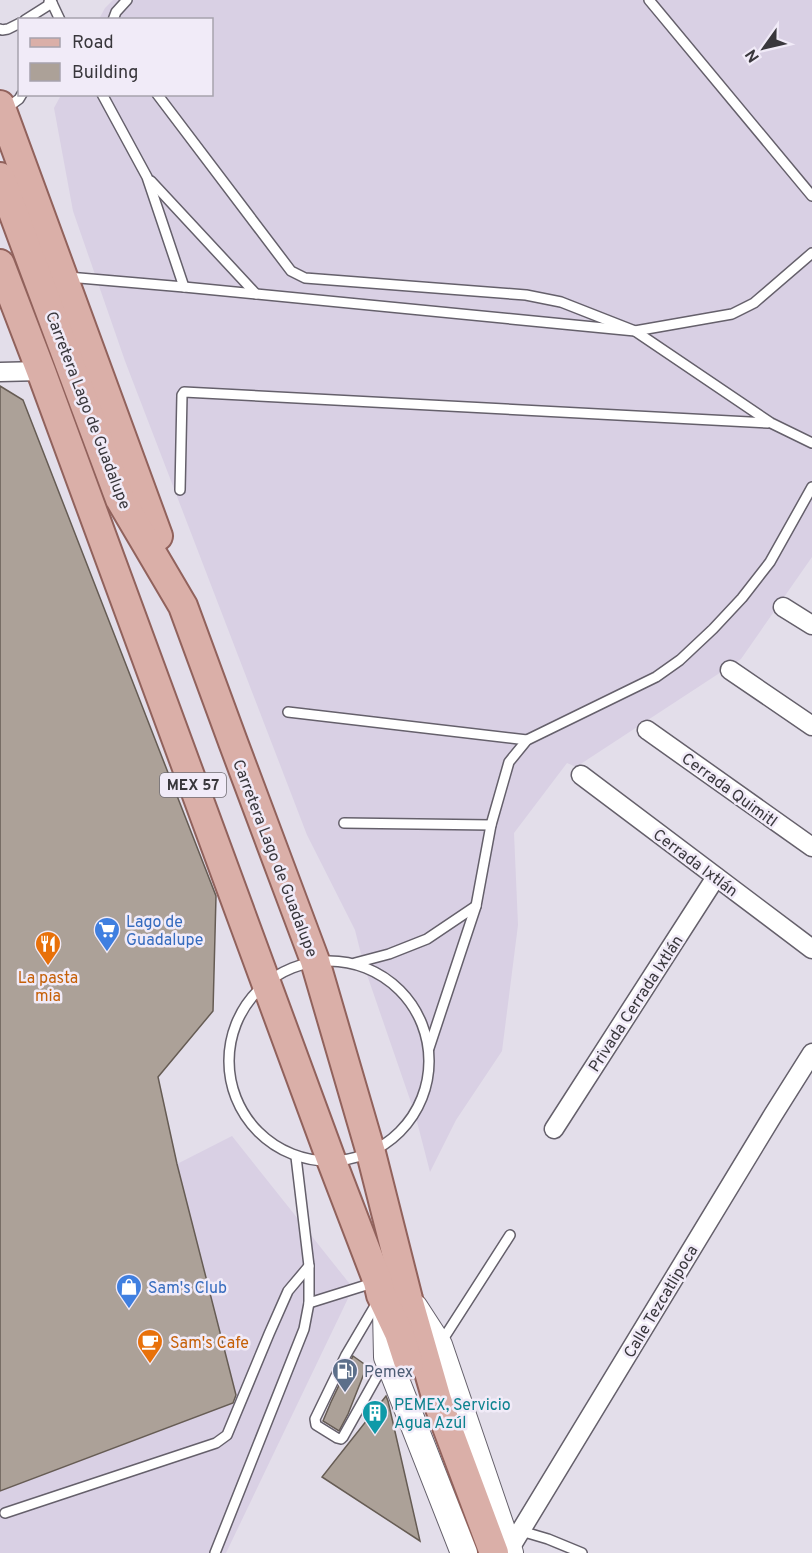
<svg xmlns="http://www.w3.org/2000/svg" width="812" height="1553" viewBox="0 0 812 1553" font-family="Overpass,sans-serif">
	<rect width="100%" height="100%" fill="#e3deea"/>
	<g fill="#d9d0e4">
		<path d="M113,0H812V557L741,659L576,767L567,763L514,833L518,925L502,1051L456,1120L430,1172L415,1114L364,966L355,930L307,835L125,361L73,211L54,108L61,95L212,94V20L99,19L105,8Z"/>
		<path d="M232,1136L353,1288L226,1553H0V1491L238,1401L177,1164Z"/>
	</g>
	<g fill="#aca198" stroke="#665c54" stroke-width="1.5">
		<path d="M0,386L23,400L216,896L213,1011L158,1077L177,1164L236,1395L233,1403L0,1491Z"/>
		<path d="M353,1356L367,1366L348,1414L339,1431L323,1421L331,1402Z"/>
		<path d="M386,1396L388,1401L420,1541L322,1477Z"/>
	</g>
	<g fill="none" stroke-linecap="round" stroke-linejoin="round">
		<defs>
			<g id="lane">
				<path d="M649,0L812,196"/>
				<path d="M49,2L52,3L60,20"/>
				<path d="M25,20L52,3"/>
				<path d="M113,20L116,12L127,0"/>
				<path d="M0,29L2,30L8,29L20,23"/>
				<path d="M102,94L147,177L184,287"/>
				<path d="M157,94L291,271L305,278L526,295L561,302L635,331L771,423L812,443"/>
				<path d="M4,110L19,99L22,94"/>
				<path d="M151,181L256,294"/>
				<path d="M68,277L184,287L635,331L732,314L754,303L812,253"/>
				<path d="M180,490L182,395L184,392L768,423"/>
				<path d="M288,712L527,740"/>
				<path d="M344,823L491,825"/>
				<circle cx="329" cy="1061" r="100"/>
				<path d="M355,963L389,954L427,939L476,906"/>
				<path d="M429,1048L476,906L491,825L509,762L527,740L656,677L680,660L713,629L742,598L770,562L812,487"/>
				<path d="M379,1299L346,1355L315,1419L316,1425L337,1438L341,1439L343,1437L385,1362"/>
				<path d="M309,1303L376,1282"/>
				<path d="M440,1344L510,1235"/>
				<path d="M5,1513L216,1443L227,1435L269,1334L288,1291L309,1266"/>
				<path d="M521,1531L548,1539L582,1553"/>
				<path d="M215,1553L304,1329L309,1303V1266L296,1157"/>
			</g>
			<g id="street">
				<path d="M0,372L41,371"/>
				<path d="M783,607L812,625"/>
				<path d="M730,670L812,726"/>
				<path d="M647,730L812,847"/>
				<path d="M581,775L812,949"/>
				<path d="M554,1129L716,877"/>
				<path d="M509,1550L773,1115L812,1053"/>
			</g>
			<g id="secondary">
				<path d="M415,1308L439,1345L510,1553"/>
				<path d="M386,1310L387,1357L464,1553"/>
			</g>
			<g id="primary">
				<path d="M0,105L158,536"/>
				<path d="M0,177L120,499L183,606L233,742L315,961L371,1153L408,1299L437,1400L494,1553"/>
				<path d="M0,264L41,371L332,1162L378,1282L381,1295L399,1333L409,1364"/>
			</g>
		</defs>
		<use href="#lane" stroke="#65606b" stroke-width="12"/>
		<use href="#street" stroke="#65606b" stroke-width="21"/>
		<use href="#secondary" stroke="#65606b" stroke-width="28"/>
		<use href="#primary" stroke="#91625c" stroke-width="32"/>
		<use href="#lane" stroke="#fff" stroke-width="9"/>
		<use href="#street" stroke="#fff" stroke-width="18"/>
		<use href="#secondary" stroke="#fff" stroke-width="26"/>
		<use href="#primary" stroke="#daafa8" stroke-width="28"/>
	</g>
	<defs>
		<symbol id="supermarket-pin" viewBox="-11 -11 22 30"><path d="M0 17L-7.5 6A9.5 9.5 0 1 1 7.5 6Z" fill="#3f7fe0" stroke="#f1ebf8"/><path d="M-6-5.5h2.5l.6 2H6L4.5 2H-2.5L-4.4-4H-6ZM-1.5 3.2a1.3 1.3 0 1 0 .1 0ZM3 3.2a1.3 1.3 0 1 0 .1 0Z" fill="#fff"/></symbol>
		<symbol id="restaurant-pin" viewBox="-11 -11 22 30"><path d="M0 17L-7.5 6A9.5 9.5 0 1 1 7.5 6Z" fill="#e8710a" stroke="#f1ebf8"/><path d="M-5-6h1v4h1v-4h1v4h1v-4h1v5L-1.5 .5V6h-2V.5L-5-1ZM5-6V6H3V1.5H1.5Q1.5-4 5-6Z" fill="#fff"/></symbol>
		<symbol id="shop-pin" viewBox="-11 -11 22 30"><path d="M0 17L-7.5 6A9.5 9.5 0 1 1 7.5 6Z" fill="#3f7fe0" stroke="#f1ebf8"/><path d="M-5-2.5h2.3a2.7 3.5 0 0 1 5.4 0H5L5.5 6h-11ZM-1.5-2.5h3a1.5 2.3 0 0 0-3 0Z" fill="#fff"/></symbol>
		<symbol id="cafe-pin" viewBox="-11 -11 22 30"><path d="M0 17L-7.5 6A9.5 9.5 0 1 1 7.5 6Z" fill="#e8710a" stroke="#f1ebf8"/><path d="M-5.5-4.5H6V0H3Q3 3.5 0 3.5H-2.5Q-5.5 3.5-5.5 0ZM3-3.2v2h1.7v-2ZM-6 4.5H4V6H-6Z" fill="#fff"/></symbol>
		<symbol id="fuel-pin" viewBox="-11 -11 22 30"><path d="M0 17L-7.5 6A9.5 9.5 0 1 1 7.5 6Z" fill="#5c6f8a" stroke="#f1ebf8"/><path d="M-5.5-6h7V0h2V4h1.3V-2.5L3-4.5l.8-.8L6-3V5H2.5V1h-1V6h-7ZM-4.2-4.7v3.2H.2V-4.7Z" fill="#fff"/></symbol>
		<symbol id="building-pin" viewBox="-11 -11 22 30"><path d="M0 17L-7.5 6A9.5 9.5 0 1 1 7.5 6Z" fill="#0f9aa8" stroke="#f1ebf8"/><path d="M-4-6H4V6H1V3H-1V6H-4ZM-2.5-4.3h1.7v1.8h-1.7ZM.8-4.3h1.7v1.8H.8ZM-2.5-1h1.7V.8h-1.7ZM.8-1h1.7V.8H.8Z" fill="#fff"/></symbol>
	</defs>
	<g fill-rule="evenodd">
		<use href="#supermarket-pin" x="92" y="915" width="30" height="40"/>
		<use href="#restaurant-pin" x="33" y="929" width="30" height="40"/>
		<use href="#shop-pin" x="114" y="1272" width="30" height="40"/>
		<use href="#cafe-pin" x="135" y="1327" width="30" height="40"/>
		<use href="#fuel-pin" x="330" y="1356" width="30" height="40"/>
		<use href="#building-pin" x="360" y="1398" width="30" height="40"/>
	</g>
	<g text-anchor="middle" stroke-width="5" stroke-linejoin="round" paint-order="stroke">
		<rect fill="#f1ebf8" stroke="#706d74" stroke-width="1.5" x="160" y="773" width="66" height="24" rx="4.5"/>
		<g font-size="15" font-weight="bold" fill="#39373c">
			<text x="193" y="790">MEX 57</text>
		</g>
		<g font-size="16" fill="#39373c" stroke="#f1ebf8">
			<text transform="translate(89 410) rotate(69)" y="6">Carretera Lago de Guadalupe</text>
			<text transform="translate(730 789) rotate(36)" y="6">Cerrada Quimitl</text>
			<text transform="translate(276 858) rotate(69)" y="6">Carretera Lago de Guadalupe</text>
			<text transform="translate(696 862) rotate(37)" y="6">Cerrada Ixtlán</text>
			<text transform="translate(635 1003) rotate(-57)" y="6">Privada Cerrada Ixtlán</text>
			<text transform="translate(660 1301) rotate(-59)" y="6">Calle Tezcatlipoca</text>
		</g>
		<g font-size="16" fill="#366cbe" stroke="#f1ebf8" text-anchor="start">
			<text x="126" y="927">Lago de<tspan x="126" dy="18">Guadalupe</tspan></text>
			<text x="148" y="1293">Sam's Club</text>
		</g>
		<g font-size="16" fill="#c56008" stroke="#f1ebf8">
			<text x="48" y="983">La pasta<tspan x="48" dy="18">mia</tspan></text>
			<text x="170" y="1348" text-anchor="start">Sam's Cafe</text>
		</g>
		<g font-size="16" fill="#4e5e75" stroke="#f1ebf8" text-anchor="start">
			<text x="364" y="1377">Pemex</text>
		</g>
		<g font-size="16" fill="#0d838f" stroke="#f1ebf8" text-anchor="start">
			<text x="394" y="1410">PEMEX, Servicio<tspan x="394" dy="18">Agua Azúl</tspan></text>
		</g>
	</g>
	<rect x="18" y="18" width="195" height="78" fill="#f1ebf8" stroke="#a7a3ad" stroke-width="1.5"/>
	<rect x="30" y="38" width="30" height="9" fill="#daafa8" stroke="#a7a3ad" stroke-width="1.5"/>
	<text x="72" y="48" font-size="18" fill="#39373c">Road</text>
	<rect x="30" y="63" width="30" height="18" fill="#aca198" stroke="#a7a3ad" stroke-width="1.5"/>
	<text x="72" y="78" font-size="18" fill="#39373c">Building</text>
	<g transform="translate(764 48) rotate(236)" stroke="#f1ebf8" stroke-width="4.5" paint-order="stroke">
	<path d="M0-4.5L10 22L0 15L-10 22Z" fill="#39373c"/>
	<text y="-9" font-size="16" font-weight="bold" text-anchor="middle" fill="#39373c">N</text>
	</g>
</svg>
